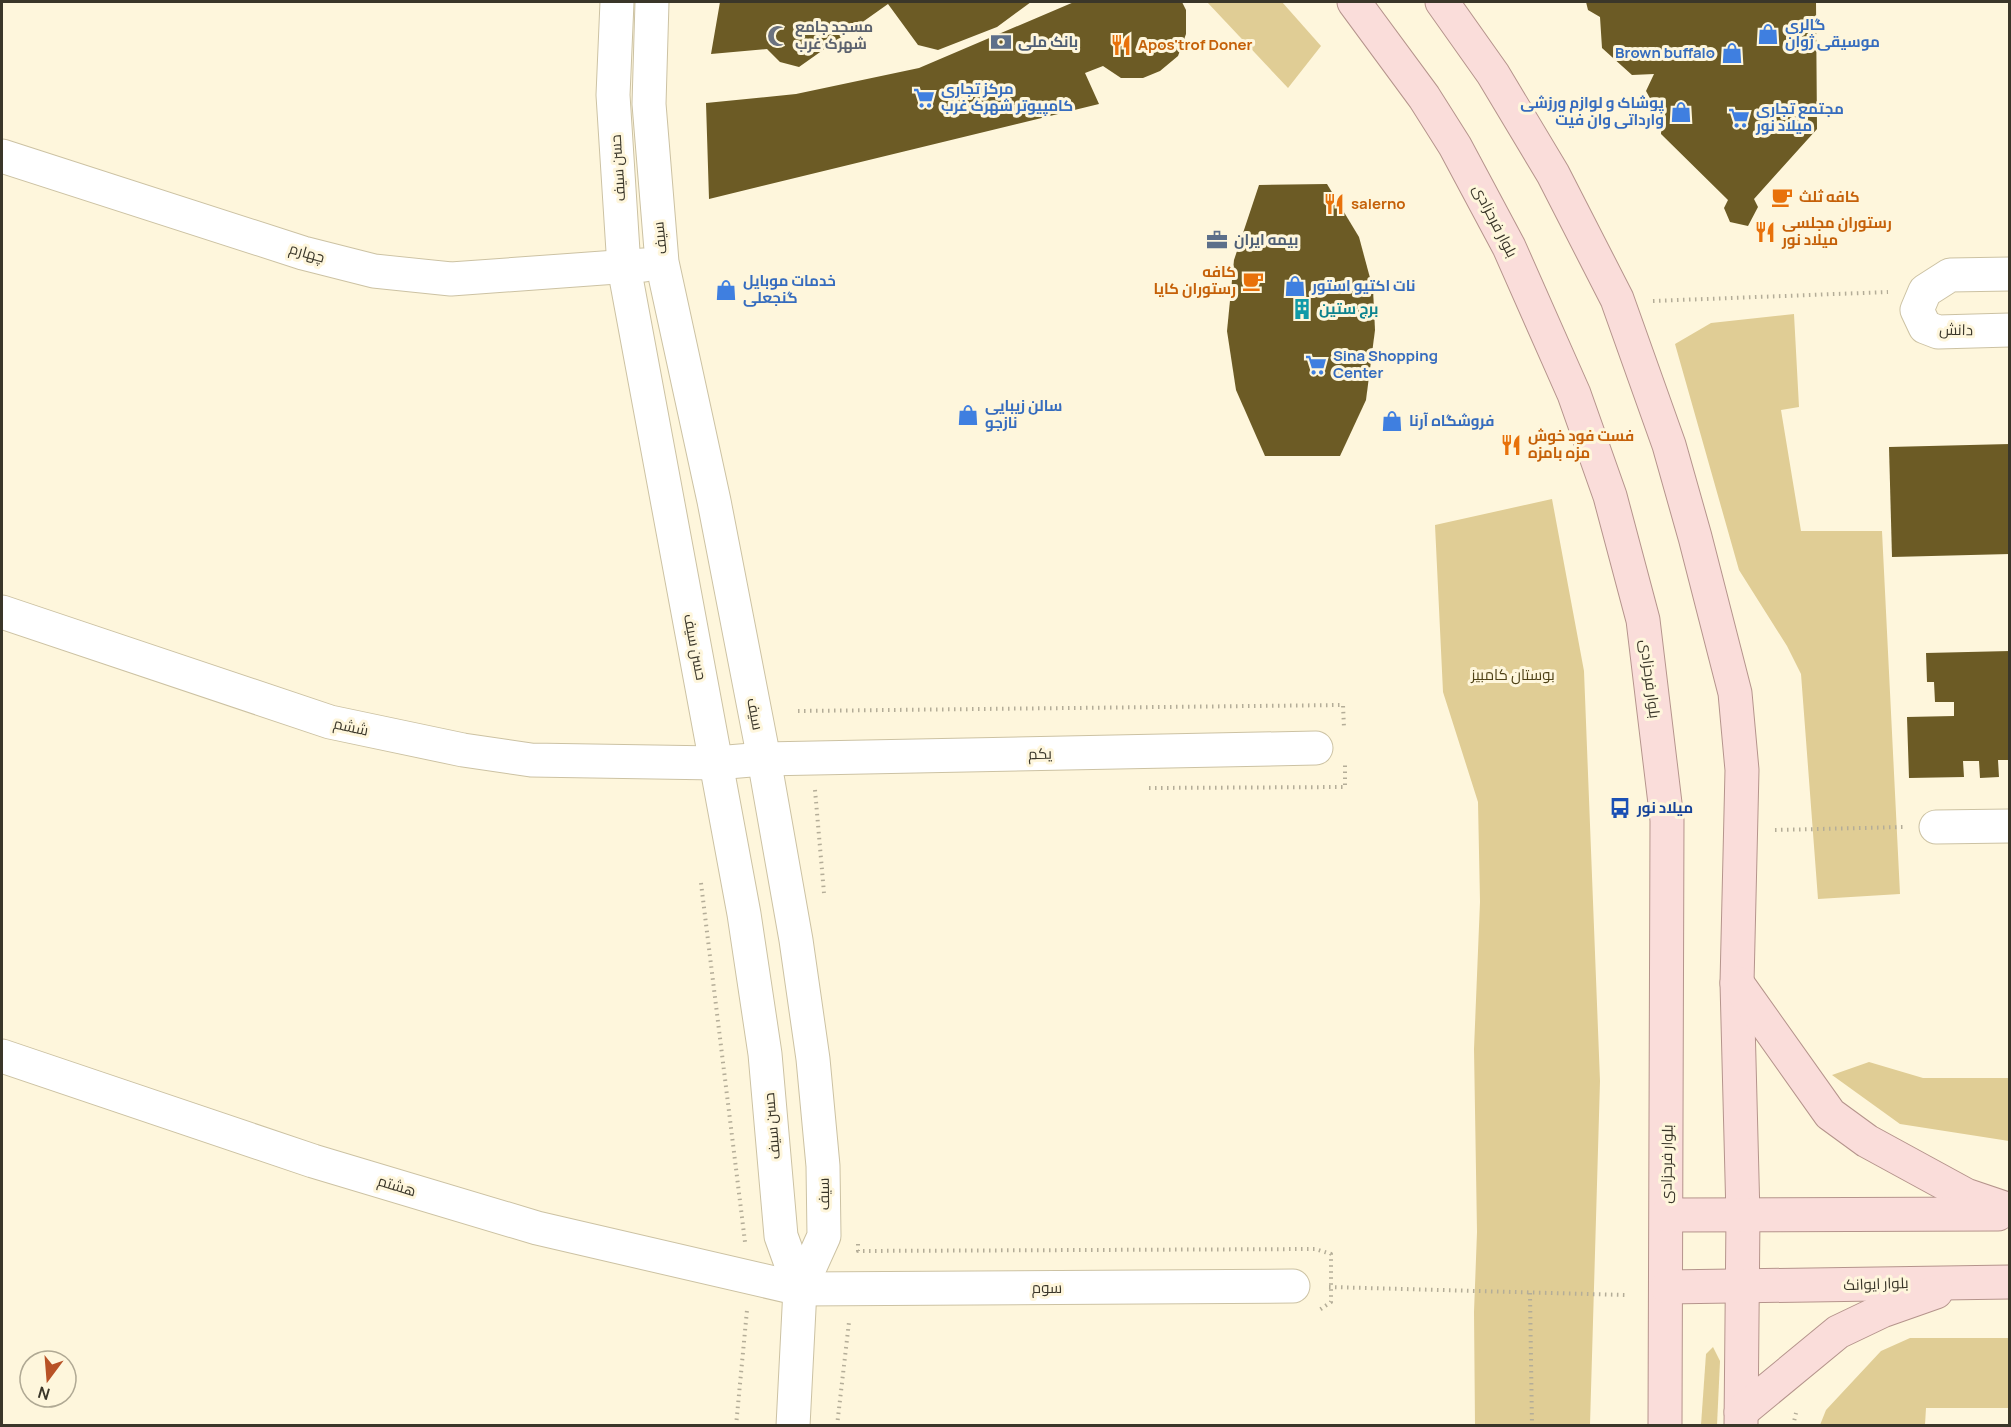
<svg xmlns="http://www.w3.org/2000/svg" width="2011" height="1427" viewBox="0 0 2011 1427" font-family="Manrope,Cairo,sans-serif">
	<rect width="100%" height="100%" fill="#fef6dc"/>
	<g fill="#e0cd95">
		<path d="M1207,2H1282L1321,46L1288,88Z"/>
		<path d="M1794,314L1799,407L1781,410L1801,531H1882L1900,894L1818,899L1801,674L1787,646L1739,570L1675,344L1711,323Z"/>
		<path d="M1552,499L1584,671L1600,1081L1590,1425H1475L1474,1312L1477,1232L1474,1049L1480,902L1478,802L1443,692L1435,525Z"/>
		<path d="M1869,1062L1923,1078H2009V1141L1900,1124L1832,1075Z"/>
		<path d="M1910,1338H2009V1408H1926L1925,1425H1820L1826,1410L1881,1351Z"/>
		<path d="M1713,1347L1720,1361L1717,1425H1701L1706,1354Z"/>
	</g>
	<g fill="#6c5b25">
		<path d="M720,2H1031L997,27L938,50L918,45L888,4L799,67L780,62L767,49L711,54Z"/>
		<path d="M1074,2H1182L1186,10V34L1178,56L1160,71L1143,78H1121L1103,66L1085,73L1099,104L709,199L706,103L796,94L919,68Z"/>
		<path d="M1586,2H1816L1817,129L1754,199L1758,207L1748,226L1730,222L1724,208L1728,200L1661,134L1662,107L1652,102L1646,91L1654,74L1632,75L1602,48L1600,17L1588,10Z"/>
		<path d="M1327,184L1359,237L1373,289L1375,330L1366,400L1340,456H1265L1236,390L1227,331L1234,260L1259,185Z"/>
		<path d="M2010,444V554L1892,557L1889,447Z"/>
		<path d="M2010,651V760H1998L1999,777L1980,778L1979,761H1963L1964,777L1909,778L1907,717L1954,716V702H1935L1934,682H1927L1926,653Z"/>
	</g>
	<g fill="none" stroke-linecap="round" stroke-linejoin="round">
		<defs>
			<g id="minor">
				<path d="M617,2L613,95L624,267L744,914L765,1054L781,1236L800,1289"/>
				<path d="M652,2L649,104L662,262L714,501L764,759L796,940L813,1059L823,1166L824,1236L800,1289L793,1426"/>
				<path d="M2,156L303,253L374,271L451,279L644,265"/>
				<path d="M2010,274L1950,275L1925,291L1917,310L1925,327L1938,332L2010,330"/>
				<path d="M2,612L330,722L463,750L531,760L716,763L764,759L1316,748"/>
				<path d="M1936,827L2010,826"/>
				<path d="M2,1056L313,1161L537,1228L800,1289L1293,1286"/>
			</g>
			<g id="major">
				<path d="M1354,2L1424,97L1455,146L1509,247L1574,394L1610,496L1643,620L1667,820L1665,1426"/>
				<path d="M1442,2L1493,74L1553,174L1617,299L1669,445L1695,537L1735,693L1742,770L1737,983L1743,1216L1741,1426"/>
				<path d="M1737,983L1830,1114L1867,1141L1966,1195L2010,1210"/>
				<path d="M1667,1215L1998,1214"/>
				<path d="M1667,1287L2010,1282"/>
				<path d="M1741,1412L1838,1332L1882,1311L1936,1292"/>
			</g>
		</defs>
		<use href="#minor" stroke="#ccc2a3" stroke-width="35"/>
		<use href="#major" stroke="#b5948c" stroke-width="35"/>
		<g stroke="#b4ad98" stroke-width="4" stroke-dasharray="1.5 4.5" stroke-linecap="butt">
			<path d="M1653,301L1888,292"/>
			<path d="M798,711L1343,705L1344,728"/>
			<path d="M1149,788L1345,787V765"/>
			<path d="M815,790L824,893"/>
			<path d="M1775,830L1905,827"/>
			<path d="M701,883L745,1242"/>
			<path d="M858,1244V1251L1315,1249L1331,1254V1302L1318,1311"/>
			<path d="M1329,1287L1625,1295"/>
			<path d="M1530,1293L1532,1426"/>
			<path d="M736,1426L747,1310"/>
			<path d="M837,1426L849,1322"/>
			<path d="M1793,1426L1796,1413"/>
		</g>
		<use href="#minor" stroke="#fff" stroke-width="33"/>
		<use href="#major" stroke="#faddda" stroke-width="33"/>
	</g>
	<defs>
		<symbol id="shop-bare" viewBox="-9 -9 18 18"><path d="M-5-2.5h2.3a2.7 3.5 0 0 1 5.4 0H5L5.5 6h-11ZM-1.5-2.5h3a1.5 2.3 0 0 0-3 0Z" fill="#3f7fe0" stroke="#fef6dc" stroke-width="2.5" paint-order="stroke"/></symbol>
		<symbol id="mosque-bare" viewBox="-9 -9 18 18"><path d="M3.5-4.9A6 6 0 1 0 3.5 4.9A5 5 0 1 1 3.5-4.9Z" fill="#6b7280" stroke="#fef6dc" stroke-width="2.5" paint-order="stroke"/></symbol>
		<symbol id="bank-bare" viewBox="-9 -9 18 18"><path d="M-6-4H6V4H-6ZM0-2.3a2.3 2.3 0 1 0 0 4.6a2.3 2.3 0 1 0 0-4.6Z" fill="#5c6f8a" stroke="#fef6dc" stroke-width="2.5" paint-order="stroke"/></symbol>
		<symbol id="restaurant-bare" viewBox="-9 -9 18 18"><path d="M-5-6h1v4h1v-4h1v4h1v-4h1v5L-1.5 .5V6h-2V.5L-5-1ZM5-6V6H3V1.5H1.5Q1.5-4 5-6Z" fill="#e8710a" stroke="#fef6dc" stroke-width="2.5" paint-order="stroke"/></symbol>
		<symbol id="supermarket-bare" viewBox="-9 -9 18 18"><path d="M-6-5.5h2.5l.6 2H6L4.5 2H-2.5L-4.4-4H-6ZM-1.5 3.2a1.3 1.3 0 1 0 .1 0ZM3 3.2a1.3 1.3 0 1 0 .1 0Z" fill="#3f7fe0" stroke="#fef6dc" stroke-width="2.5" paint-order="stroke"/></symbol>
		<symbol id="cafe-bare" viewBox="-9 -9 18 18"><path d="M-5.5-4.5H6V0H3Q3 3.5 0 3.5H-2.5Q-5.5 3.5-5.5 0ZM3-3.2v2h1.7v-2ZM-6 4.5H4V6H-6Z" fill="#e8710a" stroke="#fef6dc" stroke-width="2.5" paint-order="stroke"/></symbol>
		<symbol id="office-bare" viewBox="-9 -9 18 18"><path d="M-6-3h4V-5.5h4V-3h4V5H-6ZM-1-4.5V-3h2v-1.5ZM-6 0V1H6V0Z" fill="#5c6f8a" stroke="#fef6dc" stroke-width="2.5" paint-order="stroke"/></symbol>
		<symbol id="building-bare" viewBox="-9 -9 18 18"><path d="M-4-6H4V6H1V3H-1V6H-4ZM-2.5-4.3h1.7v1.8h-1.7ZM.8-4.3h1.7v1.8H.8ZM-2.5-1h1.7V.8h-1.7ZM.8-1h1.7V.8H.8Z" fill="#0f9aa8" stroke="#fef6dc" stroke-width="2.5" paint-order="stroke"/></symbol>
		<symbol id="bus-bare" viewBox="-9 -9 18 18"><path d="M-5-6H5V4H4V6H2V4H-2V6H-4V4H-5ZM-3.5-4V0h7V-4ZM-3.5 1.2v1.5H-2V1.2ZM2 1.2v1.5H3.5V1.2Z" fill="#1a4fb4" stroke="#fef6dc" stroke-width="2.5" paint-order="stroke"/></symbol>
	</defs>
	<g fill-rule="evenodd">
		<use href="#shop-bare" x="1753" y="19" width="30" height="30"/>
		<use href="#mosque-bare" x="763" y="21" width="30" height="30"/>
		<use href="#bank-bare" x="986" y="27" width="30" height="30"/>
		<use href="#restaurant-bare" x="1106" y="30" width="30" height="30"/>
		<use href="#shop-bare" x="1717" y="38" width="30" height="30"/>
		<use href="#supermarket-bare" x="909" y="83" width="30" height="30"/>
		<use href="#shop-bare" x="1666" y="97" width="30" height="30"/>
		<use href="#supermarket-bare" x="1724" y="103" width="30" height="30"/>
		<use href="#cafe-bare" x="1767" y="182" width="30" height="30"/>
		<use href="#restaurant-bare" x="1319" y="189" width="30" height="30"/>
		<use href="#restaurant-bare" x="1750" y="217" width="30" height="30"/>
		<use href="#office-bare" x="1202" y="225" width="30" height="30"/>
		<use href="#cafe-bare" x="1238" y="266" width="30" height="30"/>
		<use href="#shop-bare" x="1280" y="271" width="30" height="30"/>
		<use href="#shop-bare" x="711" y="275" width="30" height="30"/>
		<use href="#building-bare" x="1287" y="294" width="30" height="30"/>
		<use href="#supermarket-bare" x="1301" y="350" width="30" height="30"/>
		<use href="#shop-bare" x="953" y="400" width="30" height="30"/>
		<use href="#shop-bare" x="1377" y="406" width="30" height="30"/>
		<use href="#restaurant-bare" x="1496" y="430" width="30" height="30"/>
		<use href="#bus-bare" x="1605" y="793" width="30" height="30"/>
	</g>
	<g text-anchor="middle" stroke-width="6" stroke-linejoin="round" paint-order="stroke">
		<g font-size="15" font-weight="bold" fill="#366cbe" stroke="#fef6dc" text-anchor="start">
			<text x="1785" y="30">گالری<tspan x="1785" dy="17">موسیقی ژوان</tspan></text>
			<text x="1715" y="58" text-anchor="end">Brown buffalo</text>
			<text x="941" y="94">مرکز تجاری<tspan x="941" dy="17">کامپیوتر شهرک غرب</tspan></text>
			<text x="1664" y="108" text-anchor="end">پوشاک و لوازم ورزشی<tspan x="1664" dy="17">وارداتی وان فیت</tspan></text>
			<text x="1756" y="114">مجتمع تجاری<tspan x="1756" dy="17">میلاد نور</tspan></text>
			<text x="743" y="286">خدمات موبایل<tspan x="743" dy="17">گنجعلی</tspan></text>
			<text x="1312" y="291">نات اکتیو استور</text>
			<text x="1333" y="361">Sina Shopping<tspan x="1333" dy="17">Center</tspan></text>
			<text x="985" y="411">سالن زیبایی<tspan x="985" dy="17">نازجو</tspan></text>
			<text x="1409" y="426">فروشگاه آرنا</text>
		</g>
		<g font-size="15" font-weight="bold" fill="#5b616d" stroke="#fef6dc" text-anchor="start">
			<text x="795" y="32">مسجد جامع<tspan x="795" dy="17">شهرک غرب</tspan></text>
		</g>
		<g font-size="15" font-weight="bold" fill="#4e5e75" stroke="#fef6dc" text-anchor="start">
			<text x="1018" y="47">بانک ملی</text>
			<text x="1234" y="245">بیمه ایران</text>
		</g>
		<g font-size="15" font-weight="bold" fill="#c56008" stroke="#fef6dc" text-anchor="start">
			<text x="1138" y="50">Apos'trof Doner</text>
			<text x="1799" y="202">كافه ثلث</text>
			<text x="1351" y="209">salerno</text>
			<text x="1782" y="228">رستوران مجلسی<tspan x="1782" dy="17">میلاد نور</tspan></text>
			<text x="1236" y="277" text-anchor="end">كافه<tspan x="1236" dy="17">رستوران كايا</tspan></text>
			<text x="1528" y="441">فست فود خوش<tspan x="1528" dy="17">مزه بامزه</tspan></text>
		</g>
		<g font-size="15" fill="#3a3629" stroke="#fef6dc">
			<text transform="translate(618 168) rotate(-94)" y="5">حسن سیف</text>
			<text transform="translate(1495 221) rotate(63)" y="5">بلوار فرحزادی</text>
			<text transform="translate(660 238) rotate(-96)" y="5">سیف</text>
			<text transform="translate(307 253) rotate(16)" y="5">چهارم</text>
			<text transform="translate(1956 330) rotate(1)" y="5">دانش</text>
			<text transform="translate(695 647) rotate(79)" y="5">حسن سیف</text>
			<text transform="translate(1650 679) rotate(83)" y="5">بلوار فرحزادی</text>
			<text transform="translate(755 714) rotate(79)" y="5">سیف</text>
			<text transform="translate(351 727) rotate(13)" y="5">ششم</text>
			<text transform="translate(1040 754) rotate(-1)" y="5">یکم</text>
			<text transform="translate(772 1126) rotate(-95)" y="5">حسن سیف</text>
			<text transform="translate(1667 1164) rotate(-89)" y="5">بلوار فرحزادی</text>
			<text transform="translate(397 1186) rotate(17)" y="5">هشتم</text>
			<text transform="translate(824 1194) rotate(-91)" y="5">سیف</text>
			<text transform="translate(1876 1284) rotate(-2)" y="5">بلوار ایوانک</text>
			<text x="1047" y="1293">سوم</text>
		</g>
		<g font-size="15" font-weight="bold" fill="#0d838f" stroke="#fef6dc" text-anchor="start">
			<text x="1319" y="314">برج ستین</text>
		</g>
		<g font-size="15" fill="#4e4116" stroke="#fef6dc">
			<text x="1513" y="680">بوستان کامبیز</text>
		</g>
		<g font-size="15" font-weight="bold" fill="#164399" stroke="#fef6dc" text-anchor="start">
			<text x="1637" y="813">میلاد نور</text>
		</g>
	</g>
	<rect width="2011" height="1427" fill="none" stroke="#3a3629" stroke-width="6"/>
	<g transform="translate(48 1379) rotate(196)"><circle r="28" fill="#fef6dc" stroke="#b0a994" stroke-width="1.5"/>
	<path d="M0-4.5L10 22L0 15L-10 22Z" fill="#b85226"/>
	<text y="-9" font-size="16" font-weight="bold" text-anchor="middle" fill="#3a3629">N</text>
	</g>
</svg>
